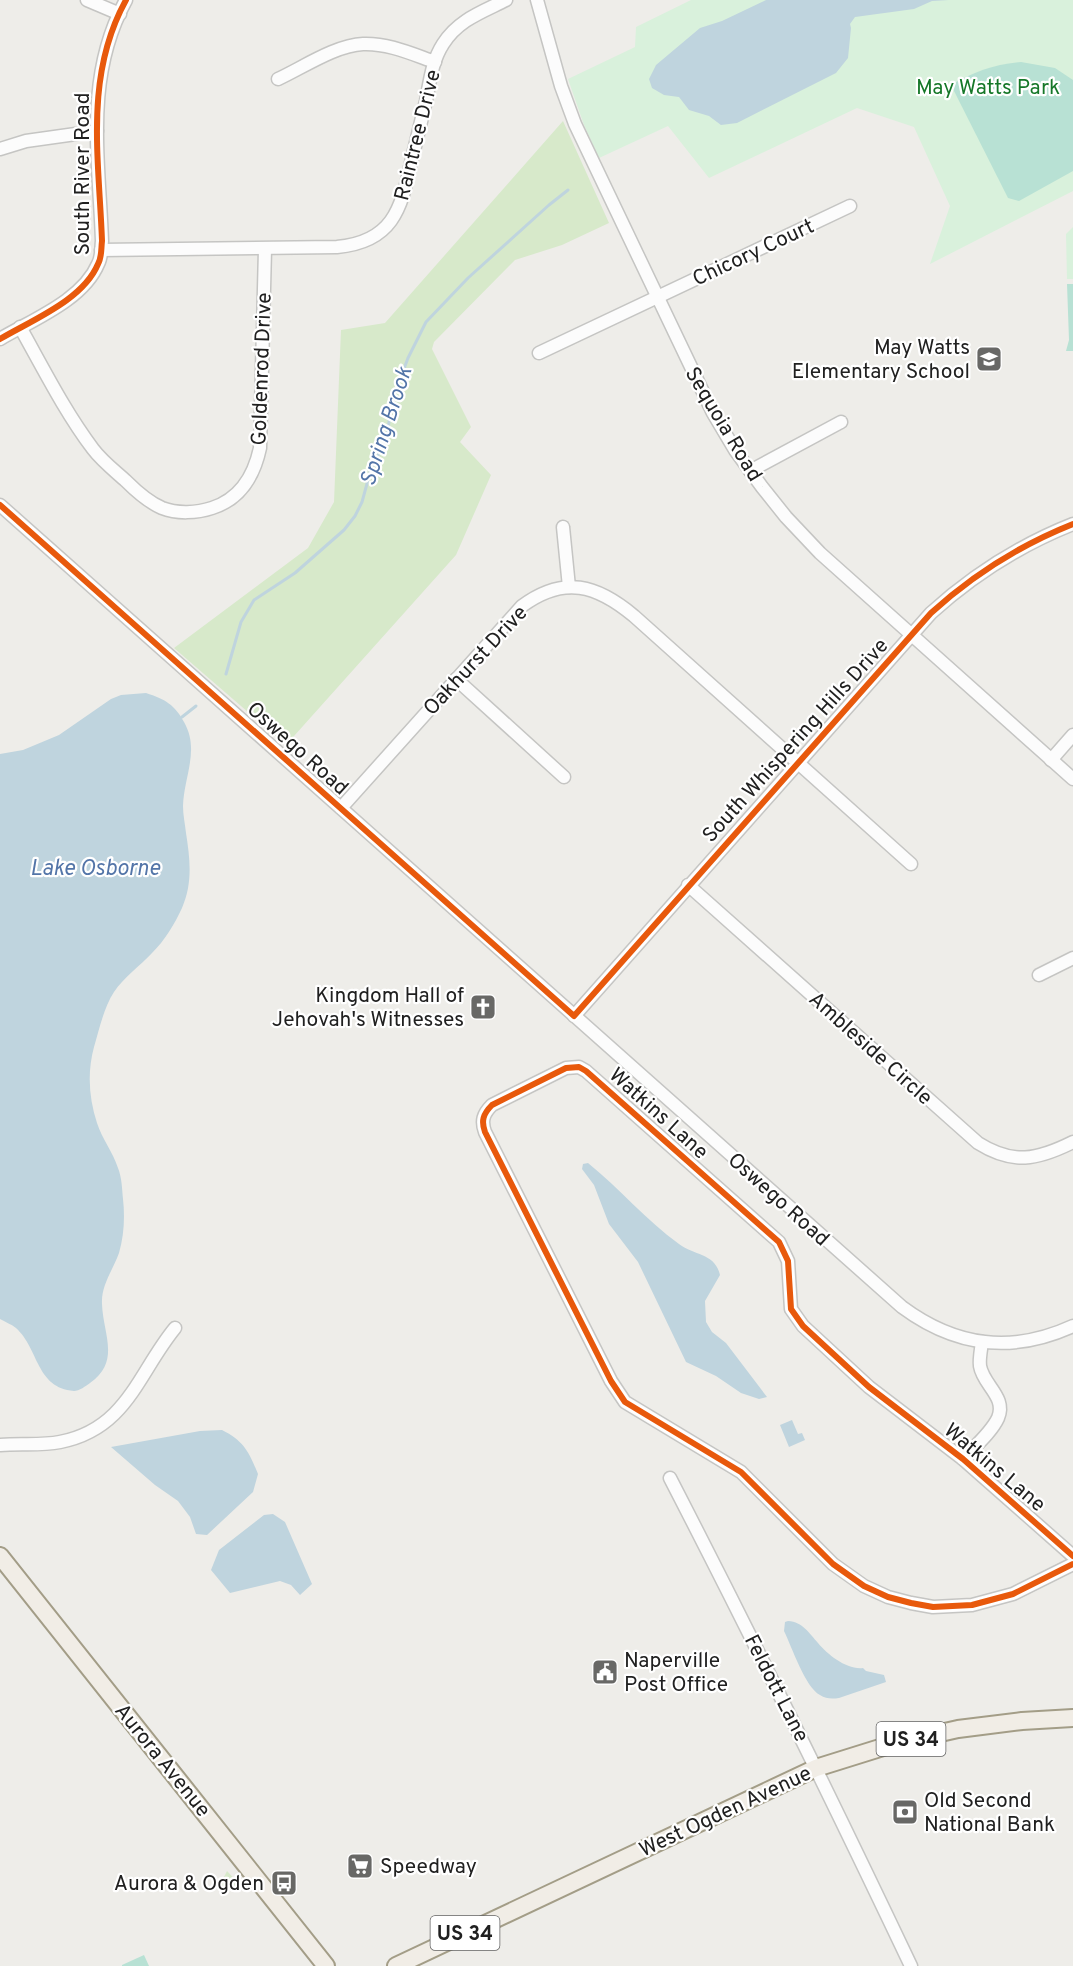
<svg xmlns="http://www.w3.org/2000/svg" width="1073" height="1966" viewBox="0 0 1073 1966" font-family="Overpass,sans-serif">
	<rect width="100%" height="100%" fill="#eeede9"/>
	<g fill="#d7e9ca">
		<path d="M563,121L609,223L562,245L515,260L434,342L432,349L471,427L460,442L491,475L456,555L286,745L174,648L308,548L334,502L341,330L385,323Z"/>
		<path d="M227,1871L240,1885V1886L221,1888L220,1885Z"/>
	</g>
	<g fill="#d9f1dc">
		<path d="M691,0H1073V191L930,264L950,206L914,127L857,108L709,178L668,126L599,158L584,125L568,79L635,47L636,27Z"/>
		<path d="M1073,227V279H1067L1066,234Z"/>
	</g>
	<g fill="#b8e1d4">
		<path d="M1021,62L1055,68L1073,80V171L1019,201L1008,198L951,85C973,72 995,64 1021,62Z"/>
		<path d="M1067,284H1073V351H1066L1069,340Z"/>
		<path d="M144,1955L149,1966H122V1965Z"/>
	</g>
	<g fill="#bfd4de">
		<path d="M766,0H949L932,1L914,9L855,17L850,24L851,28L848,58L836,73L737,123L721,125L709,116L689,110L679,97L664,95L652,88L649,79L656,65L700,28L722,21Z"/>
		<path d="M146,693C165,699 175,705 184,722C200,750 184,776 183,806C183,815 185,824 186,833C190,859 193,883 182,908C174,925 165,940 152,953C140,966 124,977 114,992C104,1007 99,1030 94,1047C87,1073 89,1098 97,1123C102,1139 113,1152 118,1168C122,1178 122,1189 123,1199C125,1217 124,1236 119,1253C113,1270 101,1285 102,1304C103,1334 121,1361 90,1383C86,1386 79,1391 74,1391C36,1388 39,1349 16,1328C11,1324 5,1322 0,1319V754L23,750L59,735L111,699L121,695Z"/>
		<path d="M588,1163C619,1188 646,1220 679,1244C695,1256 715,1253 720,1275L705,1301L706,1322L712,1332L726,1343L767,1397L759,1399L741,1393L716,1376L686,1362L638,1262L609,1224L594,1185L582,1169L583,1164Z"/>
		<path d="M792,1420L798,1434L802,1433L805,1440L789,1447L780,1425Z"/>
		<path d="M222,1430C244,1441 249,1452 258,1474L253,1492L207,1535L196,1534L190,1517L178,1501L155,1485L111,1447L200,1431Z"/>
		<path d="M273,1514L285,1522L312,1584L300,1595L291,1585L280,1581L230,1593L211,1570L219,1550L264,1515Z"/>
		<path d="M788,1621C803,1622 809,1633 818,1643C828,1655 847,1670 863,1668L866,1671L884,1675L886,1682L839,1698C832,1699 826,1699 820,1695C805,1687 792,1647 784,1631L785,1622Z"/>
	</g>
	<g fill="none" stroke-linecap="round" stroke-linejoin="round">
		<g stroke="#bfd4de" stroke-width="3">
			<path d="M226,674L241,622L254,600L295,573L344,530L355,516L362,502L371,469L386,440L393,398L408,358L426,322L468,278L549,205L568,190"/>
			<path d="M182,717L196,706"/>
		</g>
		<defs>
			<g id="minor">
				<path d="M87,0L120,14"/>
				<path d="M537,0L561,86L575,124L713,413L735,450L762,487L786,517L820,553L1073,779"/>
				<path d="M278,79C302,68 336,45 363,44C388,43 412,54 435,62"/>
				<path d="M0,149L26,141L97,131"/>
				<path d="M101,250L337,247C392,242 401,210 411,163C416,143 421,122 426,101C430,81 432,61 443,44C458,20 482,12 506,0"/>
				<path d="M20,327C43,368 65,412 93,449C102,461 115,471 126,481C137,492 148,502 162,508C177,514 197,513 212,508C240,499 254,476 260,448L265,249"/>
				<path d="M0,339C32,320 83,300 98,264C102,257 101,249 102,241C99,158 84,76 126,0"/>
				<path d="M539,353L850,206"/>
				<path d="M750,471L841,422"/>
				<path d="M0,505L902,1307C956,1347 1012,1354 1073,1326"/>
				<path d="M563,527L569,587"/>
				<path d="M456,679L564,777"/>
				<path d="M1051,760L1073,735"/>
				<path d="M341,808L522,606C564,575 597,585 634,616L911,864"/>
				<path d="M688,885L978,1143C1013,1165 1037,1160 1073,1142"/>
				<path d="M1039,975L1073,958"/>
				<path d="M574,1016L931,613C973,575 1020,545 1073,524"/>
				<path d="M0,1445C20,1443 40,1446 60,1442C127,1429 138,1373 175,1328"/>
				<path d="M963,1459C974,1447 991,1433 998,1418C1007,1397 983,1385 980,1366C979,1359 981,1350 982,1342"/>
				<path d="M670,1478C753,1639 833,1802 911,1966"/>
				<path d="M1073,1556L963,1459L869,1387L803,1326L791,1309L788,1261L779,1242L586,1071L579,1067L566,1068L492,1105C483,1114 481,1121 485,1132L611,1381L625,1402L741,1472L833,1564L864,1586L888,1597L911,1603L933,1607L972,1605L1013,1594L1073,1564"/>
			</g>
			<g id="major">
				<path d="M0,1556L326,1966"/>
				<path d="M396,1966L816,1768L896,1743L958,1729L1022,1721L1073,1718"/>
			</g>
		</defs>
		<use href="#minor" stroke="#c5c5c3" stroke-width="15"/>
		<use href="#major" stroke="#a39d87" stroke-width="20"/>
		<use href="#minor" stroke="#fcfcfc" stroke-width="12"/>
		<use href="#major" stroke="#f1ede6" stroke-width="16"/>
		<defs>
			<g id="cycleway">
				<path d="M0,339C32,320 83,300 98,264C102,257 101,249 102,241C99,158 84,76 126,0"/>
				<path d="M0,505L574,1016L931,613C973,575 1020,545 1073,524"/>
				<path d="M1073,1556L963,1459L869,1387L803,1326L791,1309L788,1261L779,1242L586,1071L579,1067L566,1068L492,1105C483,1114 481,1121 485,1132L611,1381L625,1402L741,1472L833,1564L864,1586L888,1597L911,1603L933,1607L972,1605L1013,1594L1073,1564"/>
			</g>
		</defs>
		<use href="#cycleway" stroke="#fff" stroke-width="10"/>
		<use href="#cycleway" stroke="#e8590c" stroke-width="6"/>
	</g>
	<defs>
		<symbol id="school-square" viewBox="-11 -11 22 22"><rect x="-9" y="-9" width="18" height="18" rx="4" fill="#686866" stroke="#fff"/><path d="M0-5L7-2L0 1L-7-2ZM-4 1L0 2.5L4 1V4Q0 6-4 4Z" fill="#fff"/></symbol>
		<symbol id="church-square" viewBox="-11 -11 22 22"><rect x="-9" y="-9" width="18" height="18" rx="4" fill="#686866" stroke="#fff"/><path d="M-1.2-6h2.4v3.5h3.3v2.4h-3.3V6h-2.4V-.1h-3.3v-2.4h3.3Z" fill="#fff"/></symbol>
		<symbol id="civic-square" viewBox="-11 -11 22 22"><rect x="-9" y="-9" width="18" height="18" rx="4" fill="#686866" stroke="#fff"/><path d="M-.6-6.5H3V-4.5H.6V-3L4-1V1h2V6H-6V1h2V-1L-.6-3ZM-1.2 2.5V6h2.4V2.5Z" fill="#fff"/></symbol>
		<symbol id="bank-square" viewBox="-11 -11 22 22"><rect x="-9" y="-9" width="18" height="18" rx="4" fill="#686866" stroke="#fff"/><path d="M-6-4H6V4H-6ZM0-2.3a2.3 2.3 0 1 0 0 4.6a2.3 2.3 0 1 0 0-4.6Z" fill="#fff"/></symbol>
		<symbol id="supermarket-square" viewBox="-11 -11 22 22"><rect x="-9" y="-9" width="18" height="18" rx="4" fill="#686866" stroke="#fff"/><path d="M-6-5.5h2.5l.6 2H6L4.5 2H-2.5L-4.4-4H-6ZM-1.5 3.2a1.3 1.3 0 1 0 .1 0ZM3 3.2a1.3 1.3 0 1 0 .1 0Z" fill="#fff"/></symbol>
		<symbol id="bus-square" viewBox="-11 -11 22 22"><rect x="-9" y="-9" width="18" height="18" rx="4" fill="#686866" stroke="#fff"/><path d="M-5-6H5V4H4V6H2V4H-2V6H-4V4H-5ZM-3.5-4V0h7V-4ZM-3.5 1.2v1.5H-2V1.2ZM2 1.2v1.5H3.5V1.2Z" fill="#fff"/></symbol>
	</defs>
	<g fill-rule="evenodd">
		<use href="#school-square" x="974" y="344" width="30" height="30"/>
		<use href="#church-square" x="468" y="992" width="30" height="30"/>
		<use href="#civic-square" x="590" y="1657" width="30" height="30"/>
		<use href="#bank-square" x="890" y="1797" width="30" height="30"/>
		<use href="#supermarket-square" x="345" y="1851" width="30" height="30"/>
		<use href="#bus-square" x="269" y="1868" width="30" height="30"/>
	</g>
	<g text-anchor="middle" stroke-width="4.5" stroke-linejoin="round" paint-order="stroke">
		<g fill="#fff" stroke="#636363" stroke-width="1.5">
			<rect x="876.5" y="1722" width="69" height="34" rx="4.5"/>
			<rect x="430.5" y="1916" width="69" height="34" rx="4.5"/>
		</g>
		<g font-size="20" font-weight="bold" fill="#202020">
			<text x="911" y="1746">US 34</text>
			<text x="465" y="1940">US 34</text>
		</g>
		<g font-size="21" fill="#157728" stroke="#fff">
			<text x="988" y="94">May Watts Park</text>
		</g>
		<g font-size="21" fill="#202020" stroke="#fff">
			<text transform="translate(417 135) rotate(-76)" y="7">Raintree Drive</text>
			<text transform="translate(82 174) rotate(-90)" y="7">South River Road</text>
			<text transform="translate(753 252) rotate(-25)" y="7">Chicory Court</text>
			<text transform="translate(261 369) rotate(-88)" y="7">Goldenrod Drive</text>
			<text transform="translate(724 424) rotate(59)" y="7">Sequoia Road</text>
			<text transform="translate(475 660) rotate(-47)" y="7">Oakhurst Drive</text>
			<text transform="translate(795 740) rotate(-48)" y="7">South Whispering Hills Drive</text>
			<text transform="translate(298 748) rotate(42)" y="7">Oswego Road</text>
			<text transform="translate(871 1048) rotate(42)" y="7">Ambleside Circle</text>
			<text transform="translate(659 1113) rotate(42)" y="7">Watkins Lane</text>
			<text transform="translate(779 1199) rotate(42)" y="7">Oswego Road</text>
			<text transform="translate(995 1467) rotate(40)" y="7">Watkins Lane</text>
			<text transform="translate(777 1688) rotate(63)" y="7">Feldott Lane</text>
			<text transform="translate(163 1760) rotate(51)" y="7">Aurora Avenue</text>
			<text transform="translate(725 1811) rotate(-25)" y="7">West Ogden Avenue</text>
		</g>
		<g font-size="21" fill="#202020" stroke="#fff" text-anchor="end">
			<text x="970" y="354">May Watts<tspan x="970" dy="24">Elementary School</tspan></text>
			<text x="464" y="1002">Kingdom Hall of<tspan x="464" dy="24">Jehovah's Witnesses</tspan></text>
			<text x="624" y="1667" text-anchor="start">Naperville<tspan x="624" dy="24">Post Office</tspan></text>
			<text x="924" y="1807" text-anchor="start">Old Second<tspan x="924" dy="24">National Bank</tspan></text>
			<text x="380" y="1873" text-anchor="start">Speedway</text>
			<text x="264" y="1890">Aurora &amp; Ogden</text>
		</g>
		<g font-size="22" font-style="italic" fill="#5375a8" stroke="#fff">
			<text transform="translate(385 426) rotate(-72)" y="8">Spring Brook</text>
			<text x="95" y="875">Lake Osborne</text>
		</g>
	</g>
</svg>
